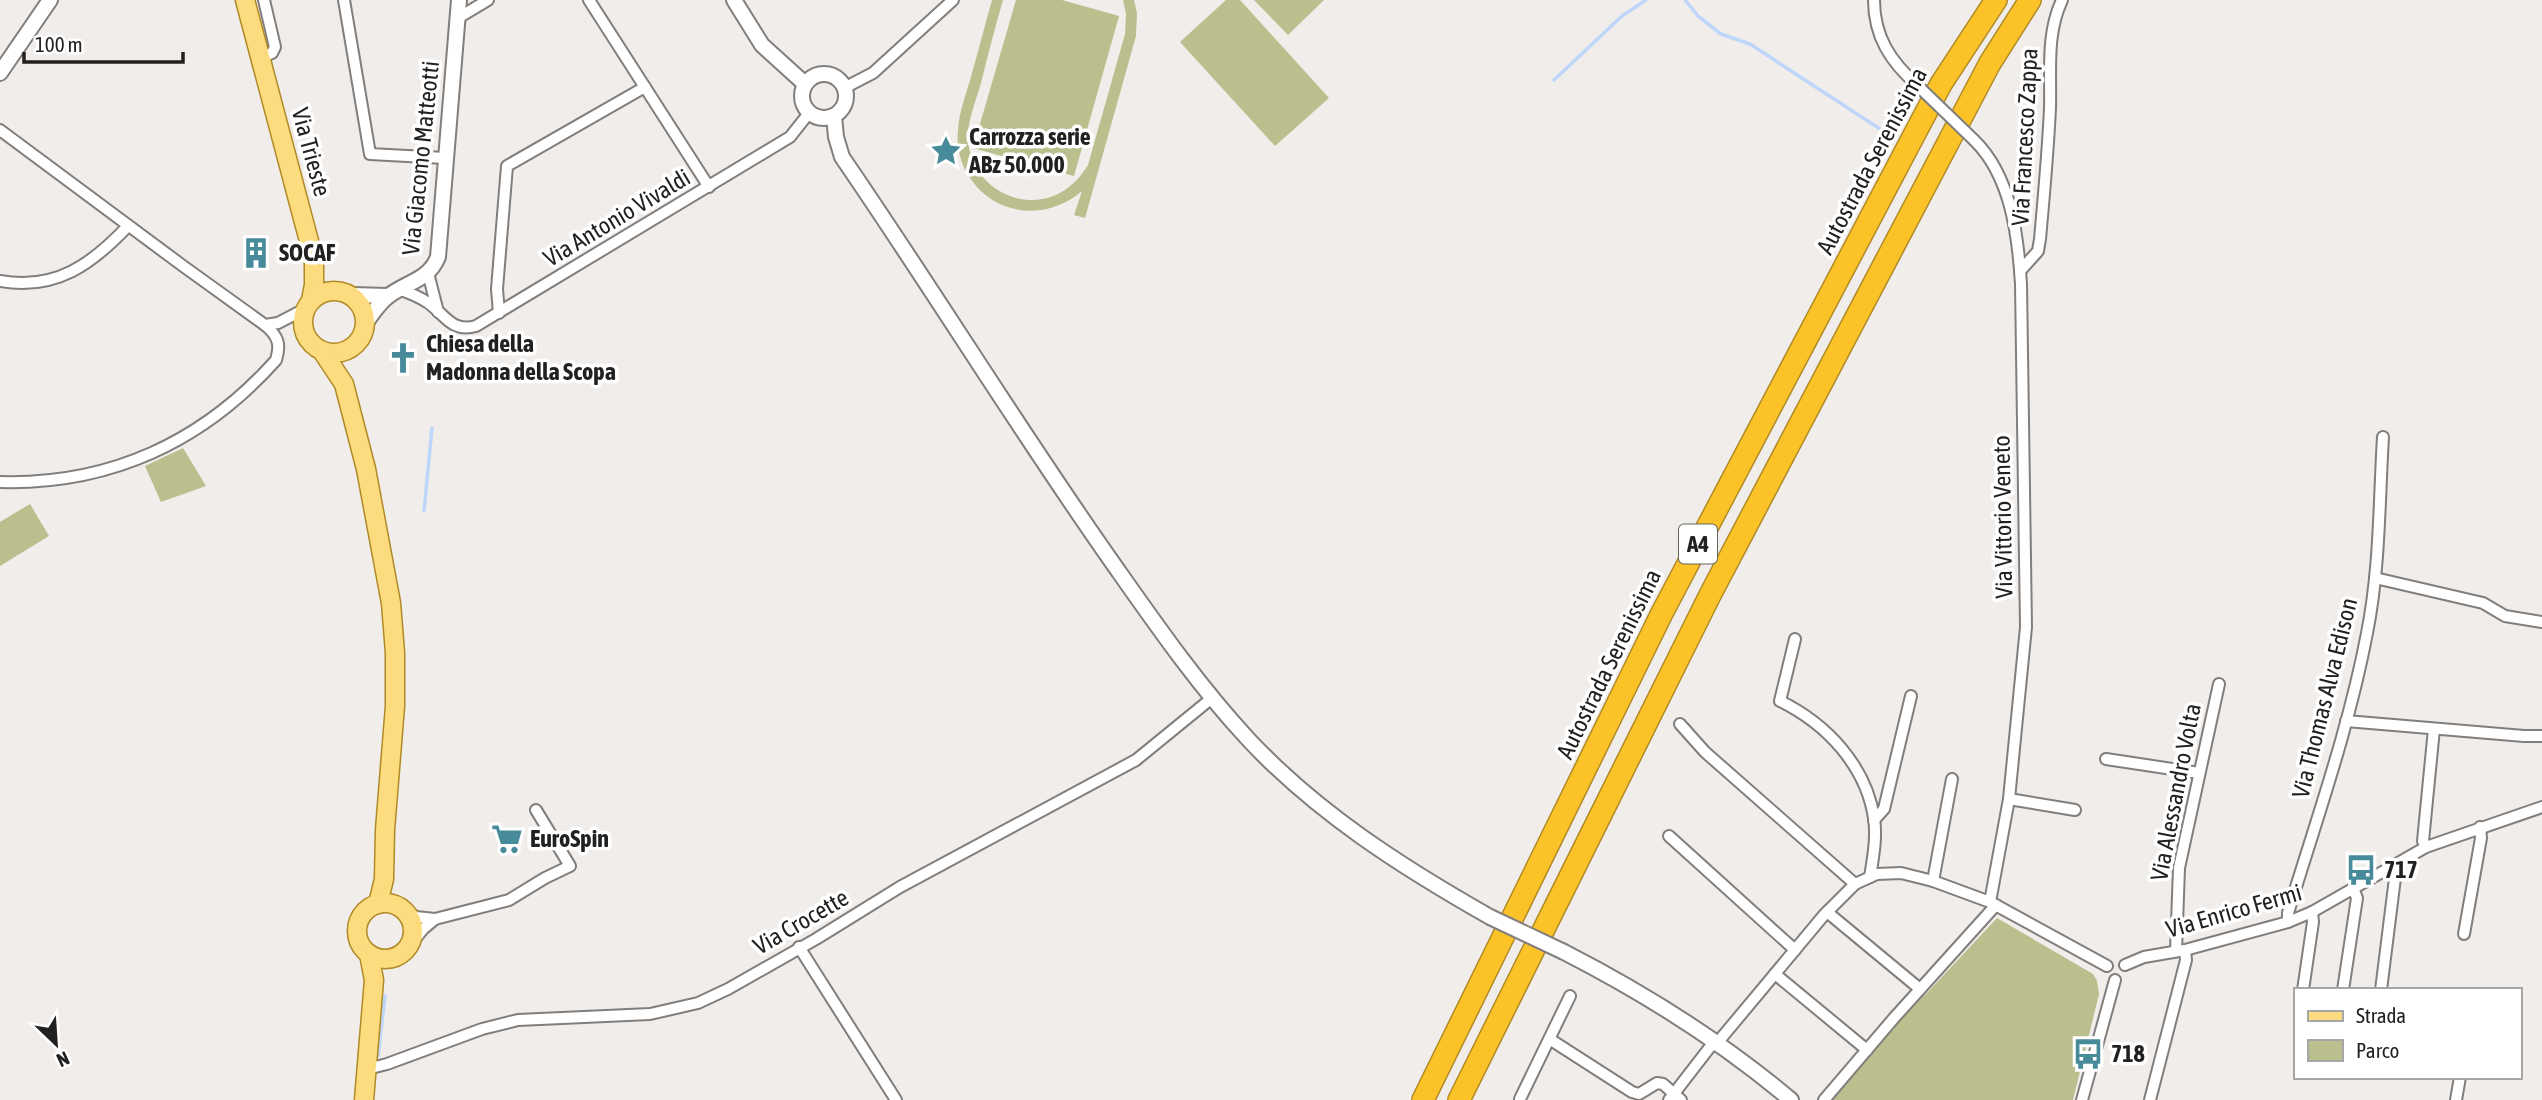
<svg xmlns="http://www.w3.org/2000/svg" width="2542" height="1100" viewBox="0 0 2542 1100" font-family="'Asap Condensed',sans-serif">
	<rect width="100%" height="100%" fill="#f1edeb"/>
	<g fill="#babf8d">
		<path d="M992,0H1003C995,27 988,55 981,83C976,101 967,121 968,140C970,174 999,200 1032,200C1057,200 1076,185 1088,165L1125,34L1126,14L1123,0H1134L1137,13L1136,36L1085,218L1074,215L1082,191C1062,208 1037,215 1011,208C978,199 954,165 958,130C959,111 967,92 972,73C979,49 985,24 992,0Z"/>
		<path d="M1016,0H1062L1119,16L1074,176L973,148Z"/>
		<path d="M1226,0H1240L1329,98L1275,146L1180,42Z"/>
		<path d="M1254,0H1324L1288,35Z"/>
		<path d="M183,448L206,486L161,502L145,466Z"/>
		<path d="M30,504L49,536L0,566V522Z"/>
		<path d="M1997,918L2093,974L2097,981L2099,994L2073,1100H1828L1920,994L1924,996Z"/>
	</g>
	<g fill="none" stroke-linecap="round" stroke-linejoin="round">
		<g stroke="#bed6fa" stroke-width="3.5">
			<path d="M1685,0L1698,16L1721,34L1750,44L1880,129"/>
			<path d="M1554,80L1622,16L1646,0"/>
			<path d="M424,511L432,428"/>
			<path d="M378,1056L385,996"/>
		</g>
		<defs>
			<g id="minor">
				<path d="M344,0L370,154L445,158"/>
				<path d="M589,0L709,187"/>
				<path d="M1874,0C1874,37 1891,62 1917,85"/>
				<path d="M458,18L488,0"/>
				<path d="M261,58L272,53L275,47L264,0"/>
				<path d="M844,88L873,73L953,0"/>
				<path d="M0,130L183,266L265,325C278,336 281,344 276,360C203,442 110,485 0,482"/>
				<path d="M1974,140C2011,176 2018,235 2021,284L2026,627L2009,799L1990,902"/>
				<path d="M2020,271L2038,251L2040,239C2044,195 2048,152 2050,108C2051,71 2046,34 2062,0"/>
				<path d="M428,273L438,312"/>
				<path d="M0,281C56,291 92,264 128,226"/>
				<path d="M401,290C410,293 419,297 427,302C445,314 451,333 476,326L790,137L809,113"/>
				<path d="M499,313L497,289L507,166L645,87"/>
				<path d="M265,325L278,323L305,309"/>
				<path d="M2375,578L2483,603L2505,616L2542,622"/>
				<path d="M1795,639L1780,701C1827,724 1866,766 1874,818C1877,838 1873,858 1870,877"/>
				<path d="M2346,721L2524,736H2542"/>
				<path d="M1680,724L1705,752L1855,884"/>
				<path d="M2106,759L2199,773"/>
				<path d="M2009,799L2075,810"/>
				<path d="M1874,820L1884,809L1911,696"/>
				<path d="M1669,836L1795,950"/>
				<path d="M2426,847L2423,841L2434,729"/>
				<path d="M1933,881L1952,779"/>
				<path d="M404,910L416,917L435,919L509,900L545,878L570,866L536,810"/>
				<path d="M1827,912L1920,989"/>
				<path d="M2288,922V913C2316,821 2349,728 2367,633C2380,568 2379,502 2383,437"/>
				<path d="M2464,934L2481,838L2480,827"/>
				<path d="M799,947L896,1100"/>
				<path d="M406,950L423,929L435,919"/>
				<path d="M2176,951L2179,868L2219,684"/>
				<path d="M2125,965L2144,957L2185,950L2288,922L2312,912L2426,847L2542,807"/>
				<path d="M1775,974L1867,1050"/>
				<path d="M2303,990L2313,922L2312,912"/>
				<path d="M2343,990L2357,898L2353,888"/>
				<path d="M2381,990L2395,878L2393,866"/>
				<path d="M1551,1040L1632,1092L1639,1094L1657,1083L1663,1084L1681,1100"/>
				<path d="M367,1069L387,1064L482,1029L518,1020L650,1014L698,1003L728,989L816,939L900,887L1136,760L1212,698"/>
				<path d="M1520,1099L1570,996"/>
				<path d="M1669,1100L1710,1047L1718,1042L1824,915L1855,884L1877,874L1901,873L1933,881L1990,902L2107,966"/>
				<path d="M1824,1100L1894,1018L1996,905"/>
				<path d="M2082,1100L2115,980"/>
				<path d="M2150,1100L2186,960L2185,950"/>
				<path d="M2456,1100L2460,1077"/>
			</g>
			<g id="tertiary">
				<path d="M734,0L762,45L805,84"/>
				<path d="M0,73L50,0"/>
				<circle cx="824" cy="96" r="22"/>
				<path d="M834,116L836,137L842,157C934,291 1019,430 1112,562C1155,623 1197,684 1248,739C1317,813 1402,867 1490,917"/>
				<path d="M351,295L388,296"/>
				<path d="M365,324C371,315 378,305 386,298C404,282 428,282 438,257L459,0"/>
				<path d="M1564,952C1646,994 1721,1041 1791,1100"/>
			</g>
			<g id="primary">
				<path d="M245,0L314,260V285L311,300"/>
				<circle cx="334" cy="322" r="31"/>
				<path d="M322,351L344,384L366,469L391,603L395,653V706L385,830L384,879L378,904"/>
				<circle cx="385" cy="931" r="28"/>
				<path d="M364,1100L374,980L369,954"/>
			</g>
			<g id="motorway">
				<path d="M1423,1100L1662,613L1941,84L1996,0"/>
				<path d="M1459,1100L1710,595L1990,63L2030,0"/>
			</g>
		</defs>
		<use href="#minor" stroke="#817e7c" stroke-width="14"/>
		<use href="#tertiary" stroke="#817e7c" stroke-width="18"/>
		<use href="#primary" stroke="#b08a26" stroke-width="21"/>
		<use href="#motorway" stroke="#b08a26" stroke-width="24"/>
		<use href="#minor" stroke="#fff" stroke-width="10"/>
		<use href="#tertiary" stroke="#fff" stroke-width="14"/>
		<use href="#primary" stroke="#fddb7f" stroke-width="18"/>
		<use href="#motorway" stroke="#fcc329" stroke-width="21"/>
		<defs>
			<path id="minor-bridge" d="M1917,85L1974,140"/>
			<path id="tertiary-bridge" d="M1490,917L1564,952"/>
		</defs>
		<use href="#minor-bridge" stroke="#817e7c" stroke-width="14" stroke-linecap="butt"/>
		<use href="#tertiary-bridge" stroke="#817e7c" stroke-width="18" stroke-linecap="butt"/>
		<use href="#minor-bridge" stroke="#fff" stroke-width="10"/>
		<use href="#tertiary-bridge" stroke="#fff" stroke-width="14"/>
	</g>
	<defs>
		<symbol id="sight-bare" viewBox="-9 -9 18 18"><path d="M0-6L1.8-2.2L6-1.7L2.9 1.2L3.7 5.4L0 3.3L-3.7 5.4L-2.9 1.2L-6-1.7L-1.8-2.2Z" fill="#478b9a" stroke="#fff" stroke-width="2.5" paint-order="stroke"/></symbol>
		<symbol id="building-bare" viewBox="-9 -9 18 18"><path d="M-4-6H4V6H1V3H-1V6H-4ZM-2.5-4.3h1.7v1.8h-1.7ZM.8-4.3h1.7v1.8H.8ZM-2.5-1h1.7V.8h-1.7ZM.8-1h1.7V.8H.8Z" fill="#478b9a" stroke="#fff" stroke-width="2.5" paint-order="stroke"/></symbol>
		<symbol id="church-bare" viewBox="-9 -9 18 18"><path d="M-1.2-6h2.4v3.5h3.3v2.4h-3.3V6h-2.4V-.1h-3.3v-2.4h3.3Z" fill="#478b9a" stroke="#fff" stroke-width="2.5" paint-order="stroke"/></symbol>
		<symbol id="supermarket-bare" viewBox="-9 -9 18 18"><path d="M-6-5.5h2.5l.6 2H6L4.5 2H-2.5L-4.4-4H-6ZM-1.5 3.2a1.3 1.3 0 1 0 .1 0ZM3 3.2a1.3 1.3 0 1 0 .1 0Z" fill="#478b9a" stroke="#fff" stroke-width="2.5" paint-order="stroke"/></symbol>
		<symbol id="bus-bare" viewBox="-9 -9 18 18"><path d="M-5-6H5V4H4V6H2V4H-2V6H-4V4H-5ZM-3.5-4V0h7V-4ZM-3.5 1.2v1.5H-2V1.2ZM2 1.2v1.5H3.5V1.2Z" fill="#478b9a" stroke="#fff" stroke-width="2.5" paint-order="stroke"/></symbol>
	</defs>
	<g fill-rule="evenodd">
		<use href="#sight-bare" x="924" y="129" width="44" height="44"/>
		<use href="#building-bare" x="234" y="231" width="44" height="44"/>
		<use href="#church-bare" x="381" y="336" width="44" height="44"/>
		<use href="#supermarket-bare" x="485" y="817" width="44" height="44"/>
		<use href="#bus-bare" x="2339" y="848" width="44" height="44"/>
		<use href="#bus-bare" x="2066" y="1032" width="44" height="44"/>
	</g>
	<g text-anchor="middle" stroke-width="7" stroke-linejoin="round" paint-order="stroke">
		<rect fill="#fff" stroke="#646463" stroke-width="2" x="1679" y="524.5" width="38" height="39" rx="5"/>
		<g font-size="23" font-weight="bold" fill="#222120">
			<text x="1698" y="552">A4</text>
		</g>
		<g font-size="24" font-weight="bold" fill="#222120" stroke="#fff" text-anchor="start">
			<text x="969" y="145">Carrozza serie<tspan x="969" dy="28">ABz 50.000</tspan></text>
			<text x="279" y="261">SOCAF</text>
			<text x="426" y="352">Chiesa della<tspan x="426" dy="28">Madonna della Scopa</tspan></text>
			<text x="530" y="847">EuroSpin</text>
			<text x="2384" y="878">717</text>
			<text x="2111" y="1062">718</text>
		</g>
		<g font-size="24" fill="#222120" stroke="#fff">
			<text transform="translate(2025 137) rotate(-87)" y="8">Via Francesco Zappa</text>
			<text transform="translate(311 152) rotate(75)" y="8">Via Trieste</text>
			<text transform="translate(421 158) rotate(-84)" y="8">Via Giacomo Matteotti</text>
			<text transform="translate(1872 161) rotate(-62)" y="8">Autostrada Serenissima</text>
			<text transform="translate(617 218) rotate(-31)" y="8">Via Antonio Vivaldi</text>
			<text transform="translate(2003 517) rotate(-91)" y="8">Via Vittorio Veneto</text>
			<text transform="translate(1609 664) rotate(-64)" y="8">Autostrada Serenissima</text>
			<text transform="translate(2325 698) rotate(-76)" y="8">Via Thomas Alva Edison</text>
			<text transform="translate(2176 792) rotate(-79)" y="8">Via Alessandro Volta</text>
			<text transform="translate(2234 911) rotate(-16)" y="8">Via Enrico Fermi</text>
			<text transform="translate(801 922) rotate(-30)" y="8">Via Crocette</text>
		</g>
	</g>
	<rect x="2294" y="988" width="228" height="91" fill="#ffffff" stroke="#a7a6a6" stroke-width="2"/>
	<rect x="2308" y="1011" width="35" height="10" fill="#fddb7f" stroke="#a7a6a6" stroke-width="2"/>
	<text x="2356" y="1023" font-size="21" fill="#222120">Strada</text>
	<rect x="2308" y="1040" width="35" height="21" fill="#babf8d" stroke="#a7a6a6" stroke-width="2"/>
	<text x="2356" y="1058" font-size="21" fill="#222120">Parco</text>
	<g transform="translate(56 1044) rotate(155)" stroke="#ffffff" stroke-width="5" paint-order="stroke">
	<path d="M0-5L12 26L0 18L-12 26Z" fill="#222120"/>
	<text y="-10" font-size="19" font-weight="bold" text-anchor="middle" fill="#222120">N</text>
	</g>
	<path d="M24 52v10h159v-10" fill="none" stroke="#222120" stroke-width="3.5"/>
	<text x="35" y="52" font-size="21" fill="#222120" stroke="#ffffff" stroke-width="5" paint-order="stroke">100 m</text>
</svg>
